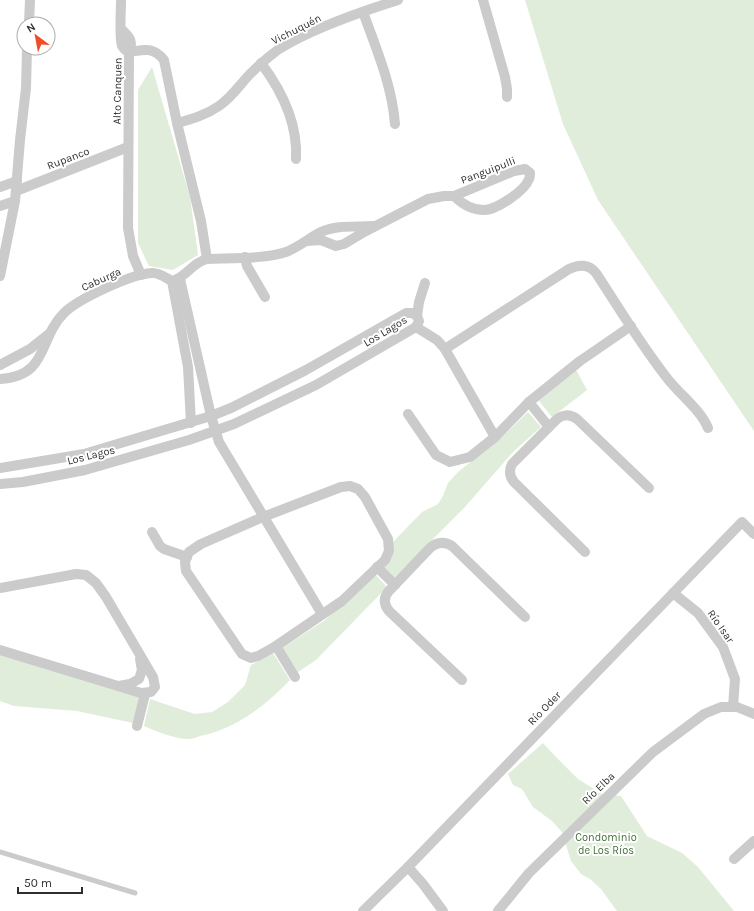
<svg xmlns="http://www.w3.org/2000/svg" width="754" height="911" viewBox="0 0 754 911" font-family="Karla,sans-serif">
	<rect width="100%" height="100%" fill="#fff"/>
	<g fill="#e0eddb">
		<path d="M525,0H754V431L598,200L563,124Z"/>
		<path d="M152,67L190,197L198,255L173,270L149,266L138,243V90Z"/>
		<path d="M575,368L587,390L552,417L539,401Z"/>
		<path d="M528,412L541,427L514,451L464,508L393,579L383,568L391,551L393,542L422,512L438,504L443,496L448,483L458,472L502,437Z"/>
		<path d="M375,574L387,587L316,660L298,672L282,648L324,621Z"/>
		<path d="M273,653L290,680C265,706 236,729 200,736C197,737 192,739 188,739C176,739 155,731 144,726L150,699L195,714L212,712L228,702L245,685L251,665Z"/>
		<path d="M0,655L140,695L133,723L77,711L14,706L0,701Z"/>
		<path d="M543,743L556,757L578,779L602,794L621,796L647,836L682,853L698,867L734,911H617L601,889L590,879L581,874L571,861L562,832L552,821L533,807L522,789L513,785L508,774Z"/>
	</g>
	<g fill="none" stroke-linecap="round" stroke-linejoin="round">
		<path stroke="#cbcbcb" stroke-width="5" d="M0,852L135,893"/>
		<g stroke="#cbcbcb" stroke-width="10">
			<path d="M121,0C121,11 119,37 122,46C124,49 126,51 129,52"/>
			<path d="M483,0L505,77L507,89V97"/>
			<path d="M363,12C376,48 392,85 395,124"/>
			<path d="M29,24L30,0"/>
			<path d="M121,29C129,36 134,41 129,52L128,228L133,256L141,275"/>
			<path d="M129,52C144,50 153,46 164,60L177,123L201,221L207,259"/>
			<path d="M261,63C282,91 298,124 296,159"/>
			<path d="M177,123C192,119 206,115 219,106C231,98 239,86 249,75C258,66 268,57 279,49C313,28 360,12 398,0"/>
			<path d="M0,187L17,181"/>
			<path d="M16,191L128,147"/>
			<path d="M0,206L15,201"/>
			<path d="M307,241L321,240L336,246L344,244L364,232L428,199L444,196H454L514,171L525,169L530,173C530,175 530,178 529,179C525,191 496,210 484,210C473,210 462,204 454,196"/>
			<path d="M245,257L247,266L265,297"/>
			<path d="M0,276L15,201L20,140L26,88L27,48"/>
			<path d="M180,279L211,416L219,442L322,614"/>
			<path d="M172,281C187,277 191,263 207,259C229,258 266,259 286,252C299,247 309,238 321,232C336,225 355,227 372,226"/>
			<path d="M172,281L188,367L191,423"/>
			<path d="M417,316L419,302L425,283"/>
			<path d="M416,327L437,340L445,349L495,437"/>
			<path d="M445,349L569,269C579,264 589,264 596,273C619,308 641,345 667,378C680,395 700,409 708,428"/>
			<path d="M0,365L30,349L49,334"/>
			<path d="M0,379C49,376 38,339 64,313C78,299 133,273 153,273C160,273 166,278 172,281"/>
			<path d="M529,402L549,427"/>
			<path d="M408,414L436,455L450,462L470,457L495,437L529,402L580,361L631,326"/>
			<path d="M0,468L84,454L211,416L231,408L306,370L406,313H412L417,316L419,321L416,327L316,385L234,424L189,440L85,470L23,482L0,484"/>
			<path d="M350,486L358,489L365,497L388,539L389,551L385,560L342,601L276,646L258,656L251,658L242,654L186,571L185,562L189,552L201,544L263,517L341,487Z"/>
			<path d="M152,532L160,546L164,549L187,557"/>
			<path d="M585,552L514,482C509,476 509,470 512,464L556,420C562,414 570,414 577,419L649,488"/>
			<path d="M377,567L395,585"/>
			<path d="M0,588L76,574L86,575L96,583L106,597L153,677L155,687L151,692L141,693L0,650"/>
			<path d="M673,593L698,613L723,647L735,679L733,707"/>
			<path d="M276,646L295,677"/>
			<path d="M462,680L389,611C384,605 383,599 388,592L429,549C436,542 444,541 452,546L525,617"/>
			<path d="M119,686L130,684L139,679L142,670L140,659"/>
			<path d="M137,726L145,694"/>
			<path d="M734,859L754,841"/>
			<path d="M408,867L423,884L443,911"/>
			<path d="M363,911L408,867L742,522L754,534"/>
			<path d="M498,911L529,873L653,752L704,714L721,707H737L754,714"/>
		</g>
	</g>
	<g text-anchor="middle" stroke-width="4" stroke-linejoin="round" paint-order="stroke">
		<g font-size="11" fill="#2e2e2e" stroke="#fff">
			<text transform="translate(296 29) rotate(-27)" y="4">Vichuquén</text>
			<text transform="translate(117 91) rotate(-89)" y="4">Alto Canquen</text>
			<text transform="translate(68 158) rotate(-21)" y="4">Rupanco</text>
			<text transform="translate(488 170) rotate(-21)" y="4">Panguipulli</text>
			<text transform="translate(101 279) rotate(-24)" y="4">Caburga</text>
			<text transform="translate(385 331) rotate(-31)" y="4">Los Lagos</text>
			<text transform="translate(91 455) rotate(-14)" y="4">Los Lagos</text>
			<text transform="translate(721 626) rotate(55)" y="4">Río Isar</text>
			<text transform="translate(544 708) rotate(-46)" y="4">Río Oder</text>
			<text transform="translate(598 788) rotate(-44)" y="4">Río Elba</text>
		</g>
		<g font-size="11" fill="#446d39" stroke="#fff">
			<text x="606" y="841">Condominio<tspan x="606" dy="13">de Los Ríos</tspan></text>
		</g>
	</g>
	<g transform="translate(36 36) rotate(328)"><circle r="19" fill="#ffffff" stroke="#ababab"/>
	<path d="M0-3L7 15L0 10L-7 15Z" fill="#ef4d27"/>
	<text y="-6" font-size="11" font-weight="bold" text-anchor="middle" fill="#2e2e2e">N</text>
	</g>
	<path d="M18 887v6h64v-6" fill="none" stroke="#2e2e2e" stroke-width="2"/>
	<text x="24" y="887" font-size="12" fill="#2e2e2e" stroke="#ffffff" stroke-width="3" paint-order="stroke">50 m</text>
</svg>
